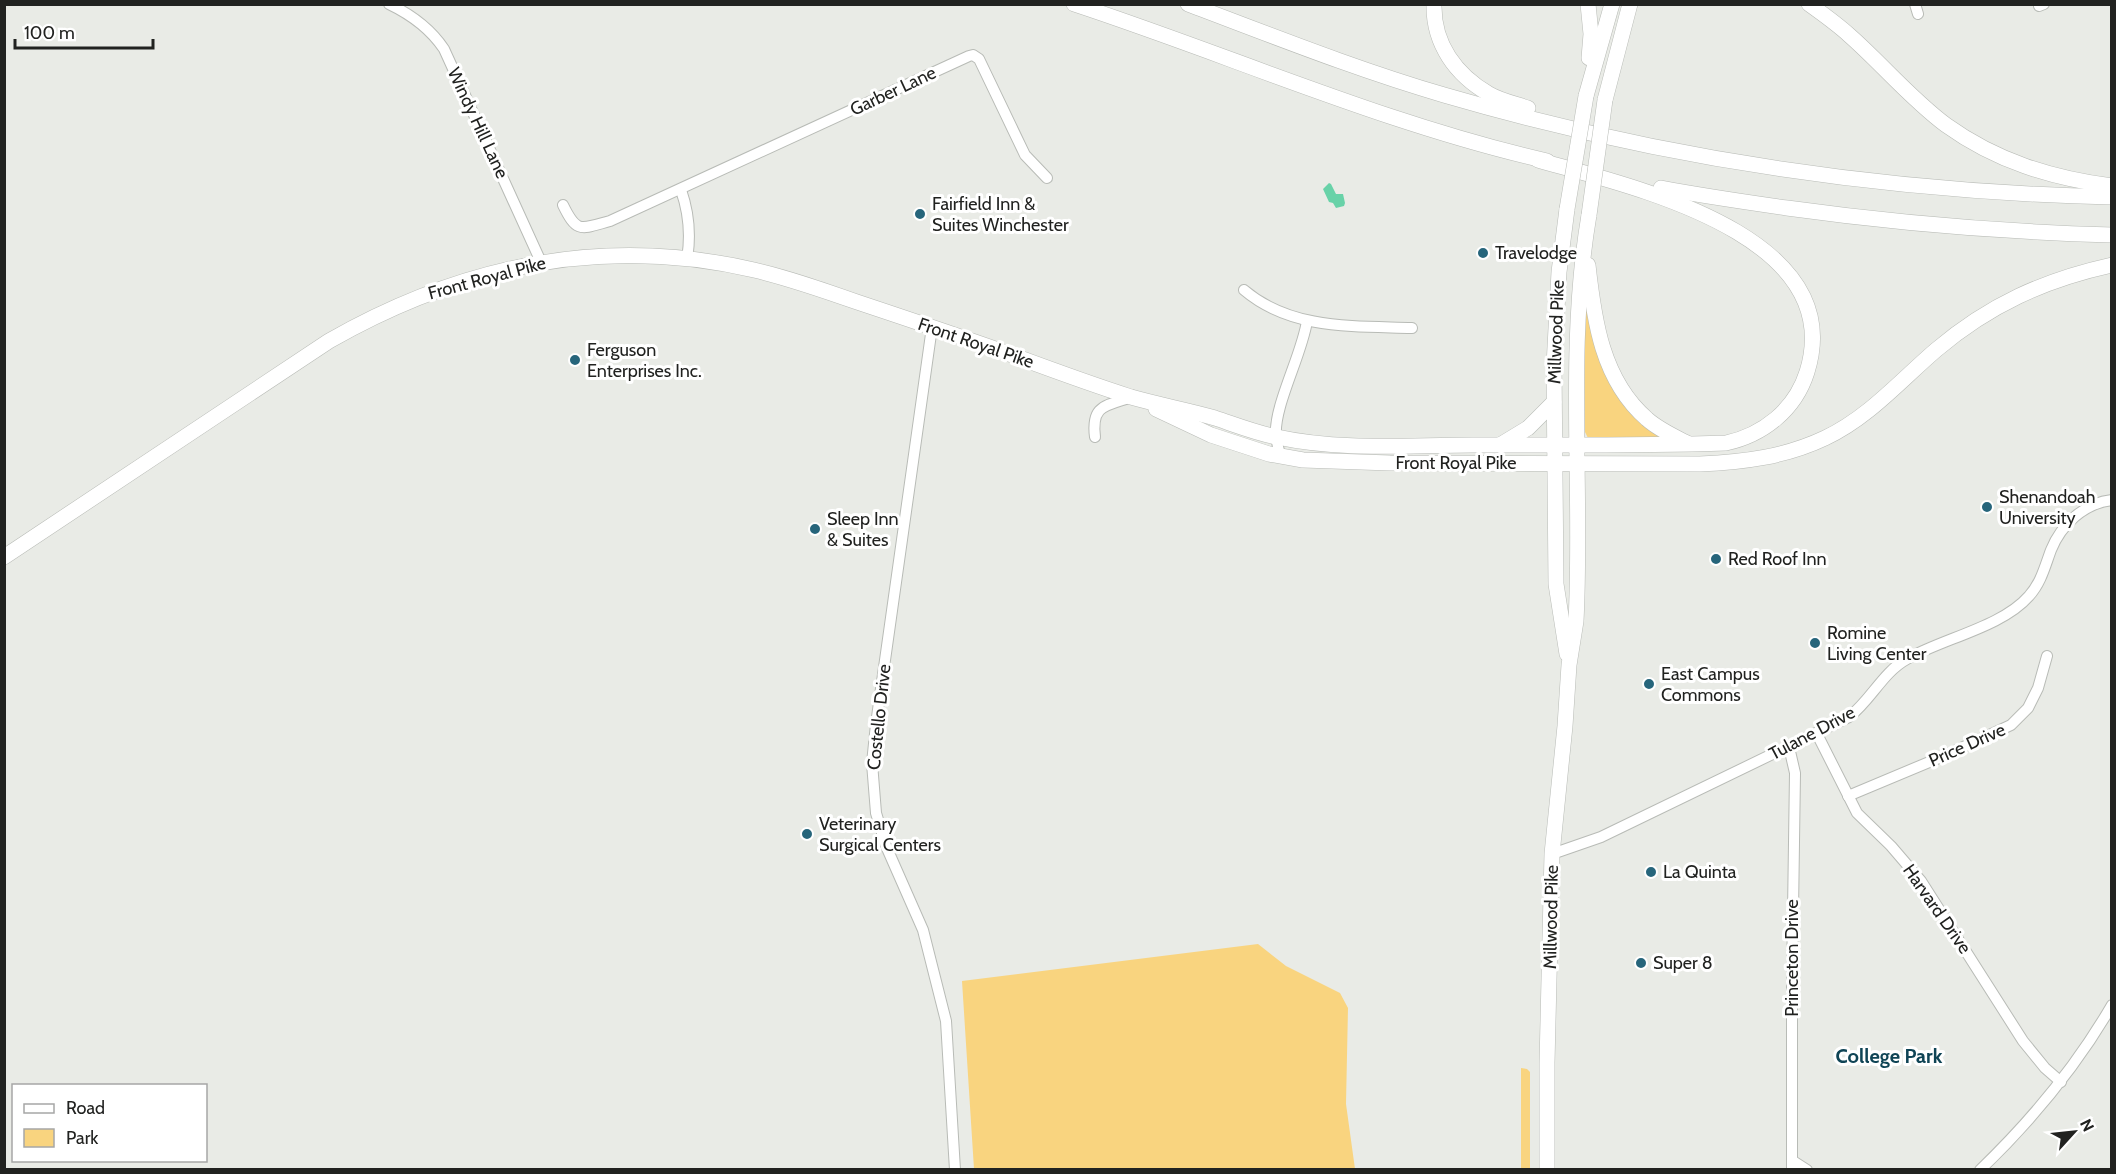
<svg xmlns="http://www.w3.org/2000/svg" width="2116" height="1174" viewBox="0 0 2116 1174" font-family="Cabin,sans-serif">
	<rect width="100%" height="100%" fill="#e9ebe6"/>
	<g fill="#f9d47f">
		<path d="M1586,299L1591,332L1602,366L1665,439L1589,440L1585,432L1584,300Z"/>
		<path d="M1258,944L1286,966L1340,993L1348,1008L1346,1104L1355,1169H974L962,981Z"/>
		<path d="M1521,1068L1527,1069L1530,1072V1169H1521Z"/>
	</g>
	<path fill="#68d2a8" d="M1329,183L1331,184L1336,194H1343L1345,203L1344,206L1336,208L1333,203L1329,202L1323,189Z"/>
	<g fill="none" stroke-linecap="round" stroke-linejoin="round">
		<defs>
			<g id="minor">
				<path d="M389,4C412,15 430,28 444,49L541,262"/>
				<path d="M1915,4L1918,14"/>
				<path d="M2039,6L2044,4"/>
				<path d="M681,190C689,213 691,235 687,259"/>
				<path d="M563,205C577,234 581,229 610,221L969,56L973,55L979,59L1025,155L1047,178"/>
				<path d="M1244,290C1291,330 1354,326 1412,328"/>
				<path d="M932,327L876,724L872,763L876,813L886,846L923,930L946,1021L955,1170"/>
				<path d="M1095,437C1091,405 1105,406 1132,397"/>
				<path d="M1280,456C1279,450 1277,443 1276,437C1273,407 1302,355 1307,321"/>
				<path d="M1817,734L1857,813L1891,846L1921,881L2023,1041L2045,1068L2061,1082"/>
				<path d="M1789,747L1795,773L1792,981V1170"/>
				<path d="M1848,796L1946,755L2011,725L2028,708L2038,688L2047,656"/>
				<path d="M1552,854L1601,837L1849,717C1871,700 1883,672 1907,659C1944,638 2002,627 2029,596C2041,583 2045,566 2051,550C2061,525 2084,503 2112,500"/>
				<path d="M1793,1161L1807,1170"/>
				<path d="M1980,1170C2032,1120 2076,1067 2112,1005"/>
			</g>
			<g id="highway">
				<path d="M1074,4C1232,56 1385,124 1547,161"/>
				<path d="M1188,4C1273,36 1358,70 1444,95C1660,158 1887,192 2112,197"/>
				<path d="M1434,4C1433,44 1456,75 1489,94C1501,101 1516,104 1528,108"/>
				<path d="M1588,4L1591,34L1589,58"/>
				<path d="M1809,4C1823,14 1837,24 1849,35C1882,64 1911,99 1946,125C1996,161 2051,178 2112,186"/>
				<path d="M1586,96L1612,4"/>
				<path d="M1605,100L1630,4"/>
				<path d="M1661,188C1703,196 1745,202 1787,208C1895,223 2003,232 2112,235"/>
				<path d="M1588,265C1594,320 1602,380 1647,419C1658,429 1673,436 1687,443"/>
				<path d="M1156,409L1211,435L1269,454L1303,460L1390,463L1700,464C1744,462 1785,457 1825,438C1868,418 1901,380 1936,350C1989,305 2044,280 2112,265"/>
				<path d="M1500,445L1528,428L1554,402"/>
				<path d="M4,557L329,341C462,265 603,235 754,270C789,278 823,290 857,302C905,318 953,334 1001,351C1044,367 1087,383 1131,397C1159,405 1187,410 1215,418C1236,425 1256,433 1277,437C1341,451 1408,445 1472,445C1557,445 1641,446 1726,443C1763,435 1795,410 1807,372C1850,234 1629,186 1538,160"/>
				<path d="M1567,654L1556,584L1554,366L1559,272L1567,209"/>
				<path d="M1547,1170V1063L1552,854L1565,726L1569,665L1576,621C1583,486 1566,350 1589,215"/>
			</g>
		</defs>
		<use href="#minor" stroke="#b8bbb6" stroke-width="12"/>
		<use href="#highway" stroke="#b8bbb6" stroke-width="16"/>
		<use href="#minor" stroke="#fff" stroke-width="10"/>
		<use href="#highway" stroke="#fff" stroke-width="15"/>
		<defs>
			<g id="highway-bridge">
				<path d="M1567,209L1586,96"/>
				<path d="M1589,215L1605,100"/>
			</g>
		</defs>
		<use href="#highway-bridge" stroke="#b8bbb6" stroke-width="16" stroke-linecap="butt"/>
		<use href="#highway-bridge" stroke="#fff" stroke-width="15"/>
	</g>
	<g fill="#26657b" stroke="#fff" stroke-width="2">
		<circle cx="920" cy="214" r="6"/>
		<circle cx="1483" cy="253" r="6"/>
		<circle cx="575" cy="360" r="6"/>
		<circle cx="1987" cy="507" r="6"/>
		<circle cx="815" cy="529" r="6"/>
		<circle cx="1716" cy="559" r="6"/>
		<circle cx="1815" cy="643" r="6"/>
		<circle cx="1649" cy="684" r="6"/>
		<circle cx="807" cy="834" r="6"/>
		<circle cx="1651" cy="872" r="6"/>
		<circle cx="1641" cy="963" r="6"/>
	</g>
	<g text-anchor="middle" stroke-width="6" stroke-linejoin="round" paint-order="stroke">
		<g font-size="18" fill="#212220" stroke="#fff">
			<text transform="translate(893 91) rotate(-25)" y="6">Garber Lane</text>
			<text transform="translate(478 123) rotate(65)" y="6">Windy Hill Lane</text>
			<text transform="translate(487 278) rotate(-15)" y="6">Front Royal Pike</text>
			<text transform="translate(1556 332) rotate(-88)" y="6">Millwood Pike</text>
			<text transform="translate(976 343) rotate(19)" y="6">Front Royal Pike</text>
			<text x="1456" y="469">Front Royal Pike</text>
			<text transform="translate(879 717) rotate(-84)" y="6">Costello Drive</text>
			<text transform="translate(1812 733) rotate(-28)" y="6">Tulane Drive</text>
			<text transform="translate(1967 745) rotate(-24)" y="6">Price Drive</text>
			<text transform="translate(1937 909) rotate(55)" y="6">Harvard Drive</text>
			<text transform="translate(1551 917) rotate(-89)" y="6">Millwood Pike</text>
			<text transform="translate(1792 958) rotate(-90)" y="6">Princeton Drive</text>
		</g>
		<g font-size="18" fill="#212220" stroke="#fff" text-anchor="start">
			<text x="932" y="210">Fairfield Inn &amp;<tspan x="932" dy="21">Suites Winchester</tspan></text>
			<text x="1495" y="259">Travelodge</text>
			<text x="587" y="356">Ferguson<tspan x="587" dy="21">Enterprises Inc.</tspan></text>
			<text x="1999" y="503">Shenandoah<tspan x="1999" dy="21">University</tspan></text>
			<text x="827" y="525">Sleep Inn<tspan x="827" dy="21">&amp; Suites</tspan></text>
			<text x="1728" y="565">Red Roof Inn</text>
			<text x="1827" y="639">Romine<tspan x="1827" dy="21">Living Center</tspan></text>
			<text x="1661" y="680">East Campus<tspan x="1661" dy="21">Commons</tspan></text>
			<text x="819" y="830">Veterinary<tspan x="819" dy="21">Surgical Centers</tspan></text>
			<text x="1663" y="878">La Quinta</text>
			<text x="1653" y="969">Super 8</text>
		</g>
		<g font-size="20" font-weight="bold" fill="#0f4455" stroke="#fff">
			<text x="1889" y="1063">College Park</text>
		</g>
	</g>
	<rect width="2116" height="1174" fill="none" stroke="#212220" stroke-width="12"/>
	<rect x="12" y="1084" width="195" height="78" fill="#ffffff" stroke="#a6a7a6" stroke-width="1.5"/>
	<rect x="24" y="1104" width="30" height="9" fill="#ffffff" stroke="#a6a7a6" stroke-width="1.5"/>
	<text x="66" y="1114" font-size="18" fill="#212220">Road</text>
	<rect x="24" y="1129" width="30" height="18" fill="#f9d47f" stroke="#a6a7a6" stroke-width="1.5"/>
	<text x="66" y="1144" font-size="18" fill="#212220">Park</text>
	<g transform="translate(2074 1132) rotate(63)" stroke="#ffffff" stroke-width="4.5" paint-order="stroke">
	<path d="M0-4.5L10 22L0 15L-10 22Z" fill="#212220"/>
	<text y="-9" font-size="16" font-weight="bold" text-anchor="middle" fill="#212220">N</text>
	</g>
	<path d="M15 39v9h138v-9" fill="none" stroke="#212220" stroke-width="3"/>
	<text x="24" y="39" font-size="18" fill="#212220" stroke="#ffffff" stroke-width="4.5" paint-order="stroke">100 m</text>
</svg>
